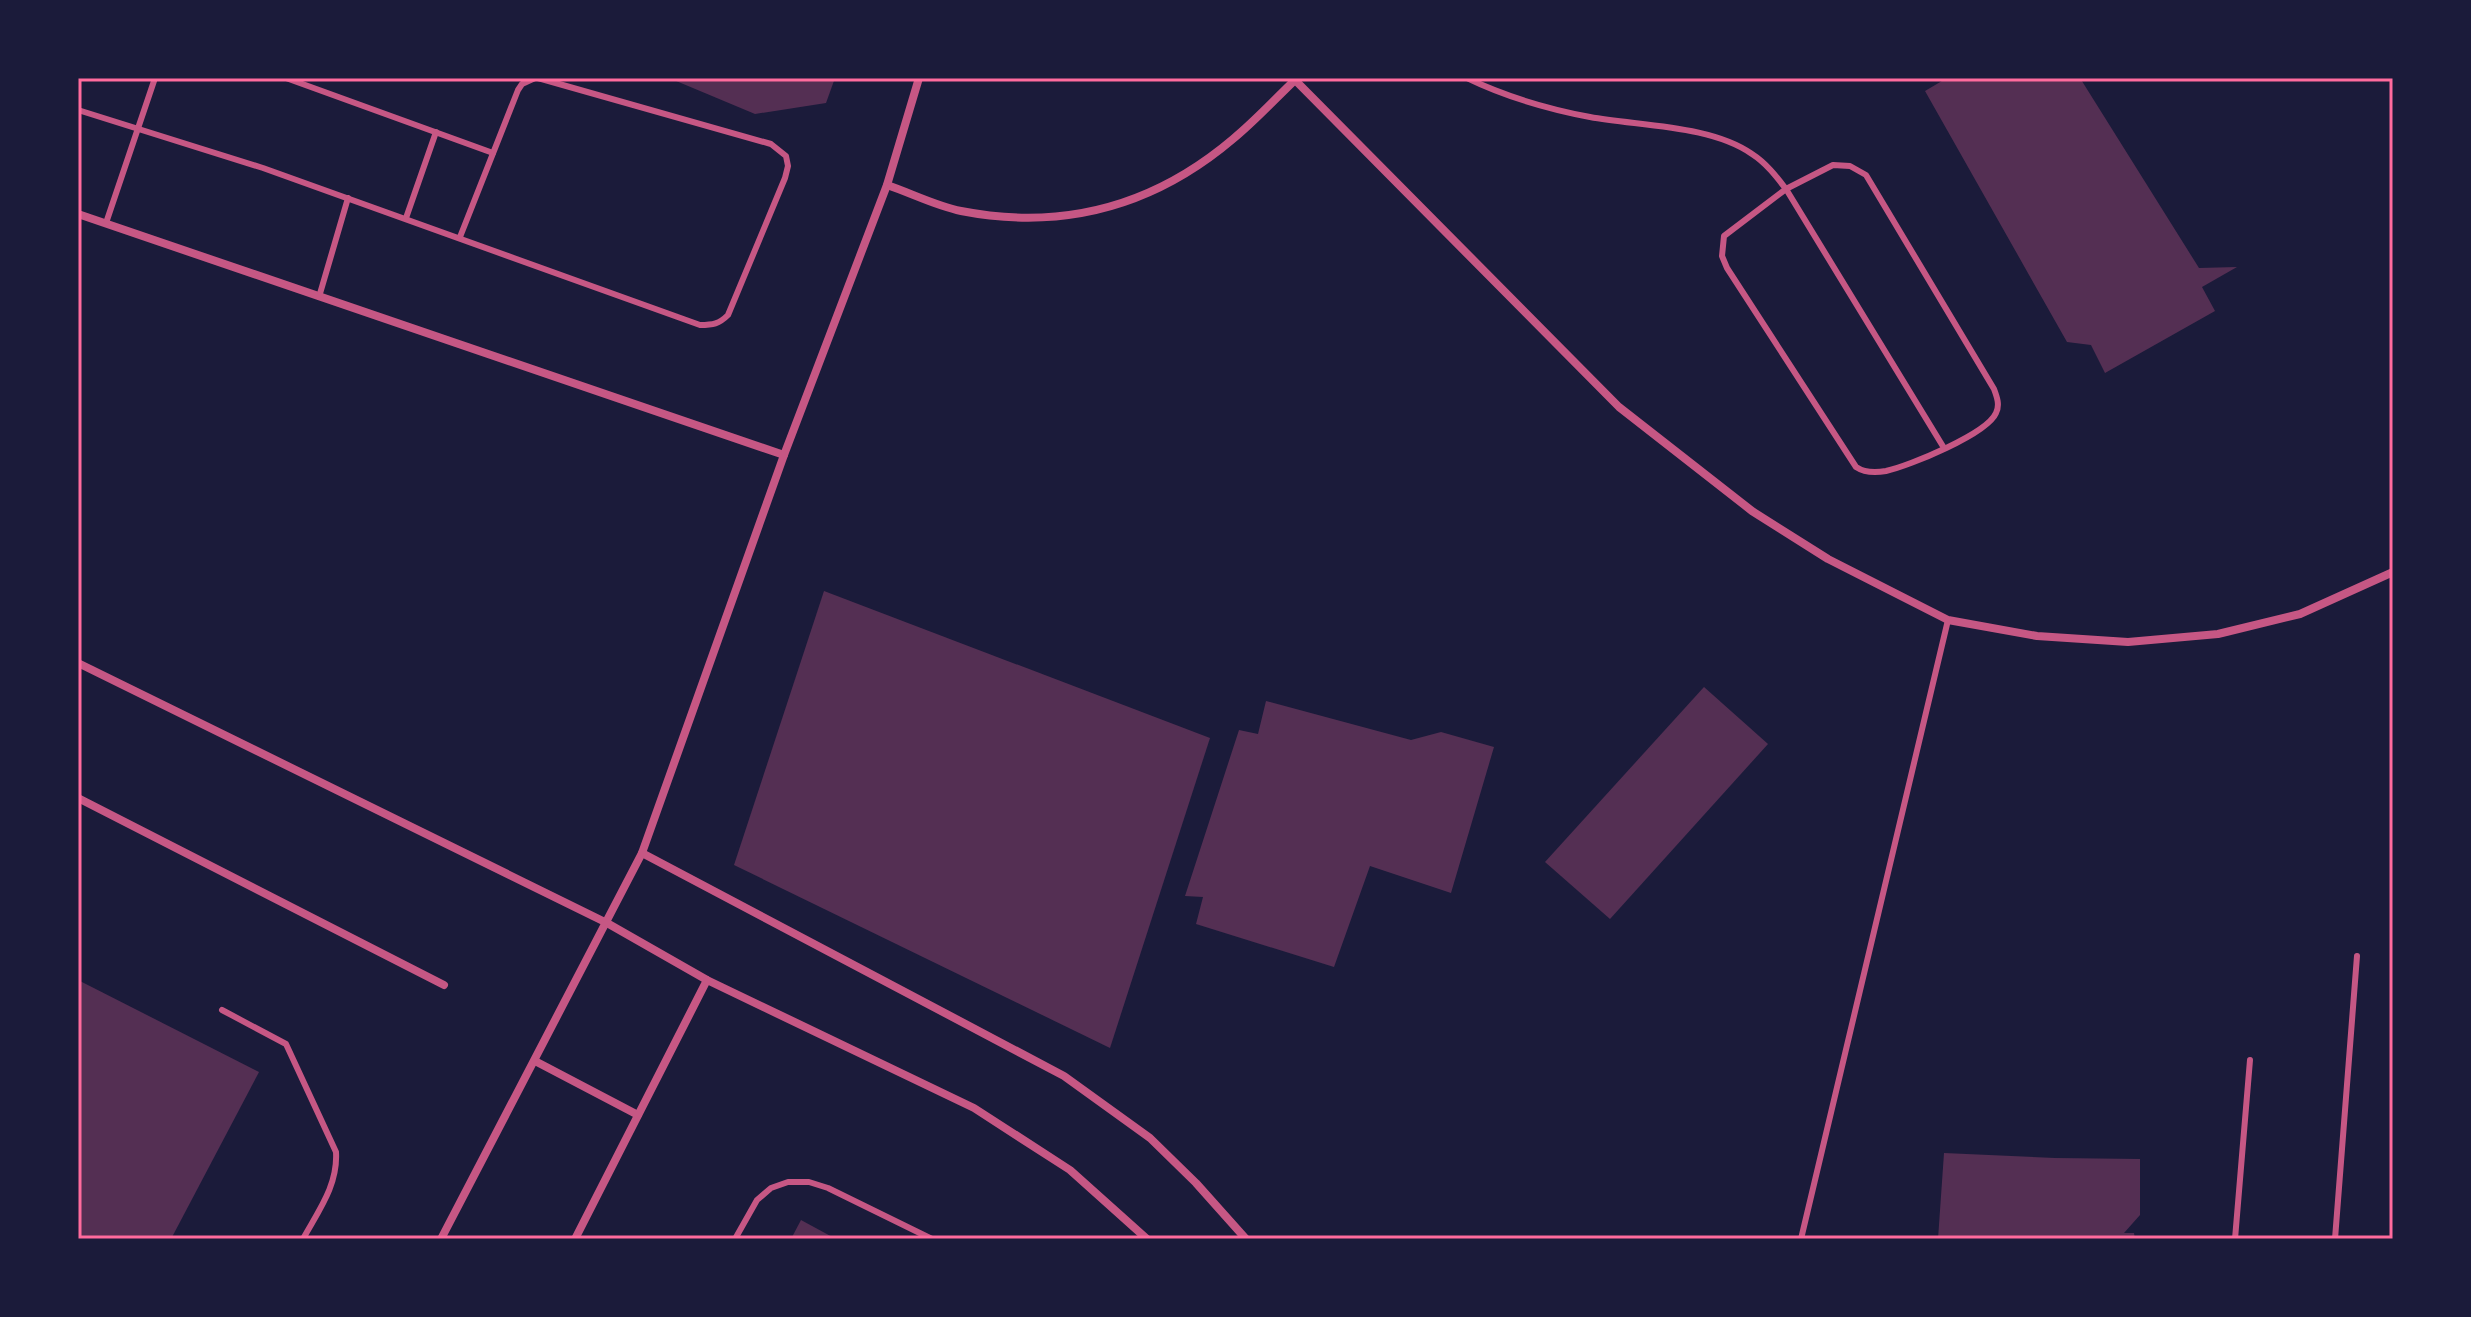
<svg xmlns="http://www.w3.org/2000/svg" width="2471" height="1317" viewBox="0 0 2471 1317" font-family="Merriweather,serif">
	<rect width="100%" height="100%" fill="#1b1b3a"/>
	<g fill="#542f53">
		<path d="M669,78H835L826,103L755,114Z"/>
		<path d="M1947,78H2080L2199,268L2237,267L2202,287L2215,311L2105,373L2091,345L2067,342L1925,91Z"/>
		<path d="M824,591L1210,738L1110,1048L734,865Z"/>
		<path d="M1704,687L1768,744L1610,919L1545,862Z"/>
		<path d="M1266,701L1411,740L1441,732L1494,747L1451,893L1370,866L1334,967L1196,924L1203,897L1185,896L1239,730L1258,734Z"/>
		<path d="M78,980L259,1072L171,1239H78Z"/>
		<path d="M1944,1153L2055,1158L2140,1159V1215L2124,1233H2134L2135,1239H1938Z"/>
		<path d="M801,1220L836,1239H791Z"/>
	</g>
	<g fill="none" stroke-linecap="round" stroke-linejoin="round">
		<g stroke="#c65784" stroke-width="6">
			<path d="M286,78L493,153"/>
			<path d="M1467,78C1506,97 1548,109 1590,117C1639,126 1711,125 1752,154C1766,163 1776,176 1786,189L1944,448"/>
			<path d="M78,110L263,168L700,325C713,325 719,324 728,315L785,178L788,166L786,156L771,144L538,78"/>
			<path d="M1833,165L1850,166L1866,175L1994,389C1997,397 2000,405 1996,413C1987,434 1909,466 1886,471C1875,473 1865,473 1856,467L1727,268L1722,256L1724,236L1786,189Z"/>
			<path d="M406,218L436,132"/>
			<path d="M106,223L155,78"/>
			<path d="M460,237L518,90L522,84L535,78"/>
			<path d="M319,297L348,198"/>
			<path d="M222,1010L286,1044L336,1152C338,1185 319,1210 303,1239"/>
			<path d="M735,1239L757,1200L771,1188L788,1182H809L828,1188L932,1239"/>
			<path d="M1801,1239L1948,620"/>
			<path d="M2235,1239L2250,1060"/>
			<path d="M2335,1239L2357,956"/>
		</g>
		<g stroke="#c65784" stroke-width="8">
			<path d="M1293,78L1619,407L1752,511L1828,559L1948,620L2037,636L2128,642L2218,634L2300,614L2393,572"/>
			<path d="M887,185C911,193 936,206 961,211C1064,231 1154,206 1233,139C1255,121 1274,100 1295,80"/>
			<path d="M78,214L784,455"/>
			<path d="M78,663L607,923L707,980L974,1108L1070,1170L1147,1239"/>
			<path d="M78,798L444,985"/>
			<path d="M642,853L1064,1076L1150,1138L1196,1183L1246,1239"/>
			<path d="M535,1061L638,1115"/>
			<path d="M441,1239L642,853L784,455L887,185L919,78"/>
			<path d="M575,1239L707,980"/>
		</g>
	</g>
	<rect width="2471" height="1317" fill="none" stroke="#1b1b3a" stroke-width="160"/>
	<rect x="80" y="80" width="2311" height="1157" fill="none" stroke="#ff6b9d" stroke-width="3"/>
</svg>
